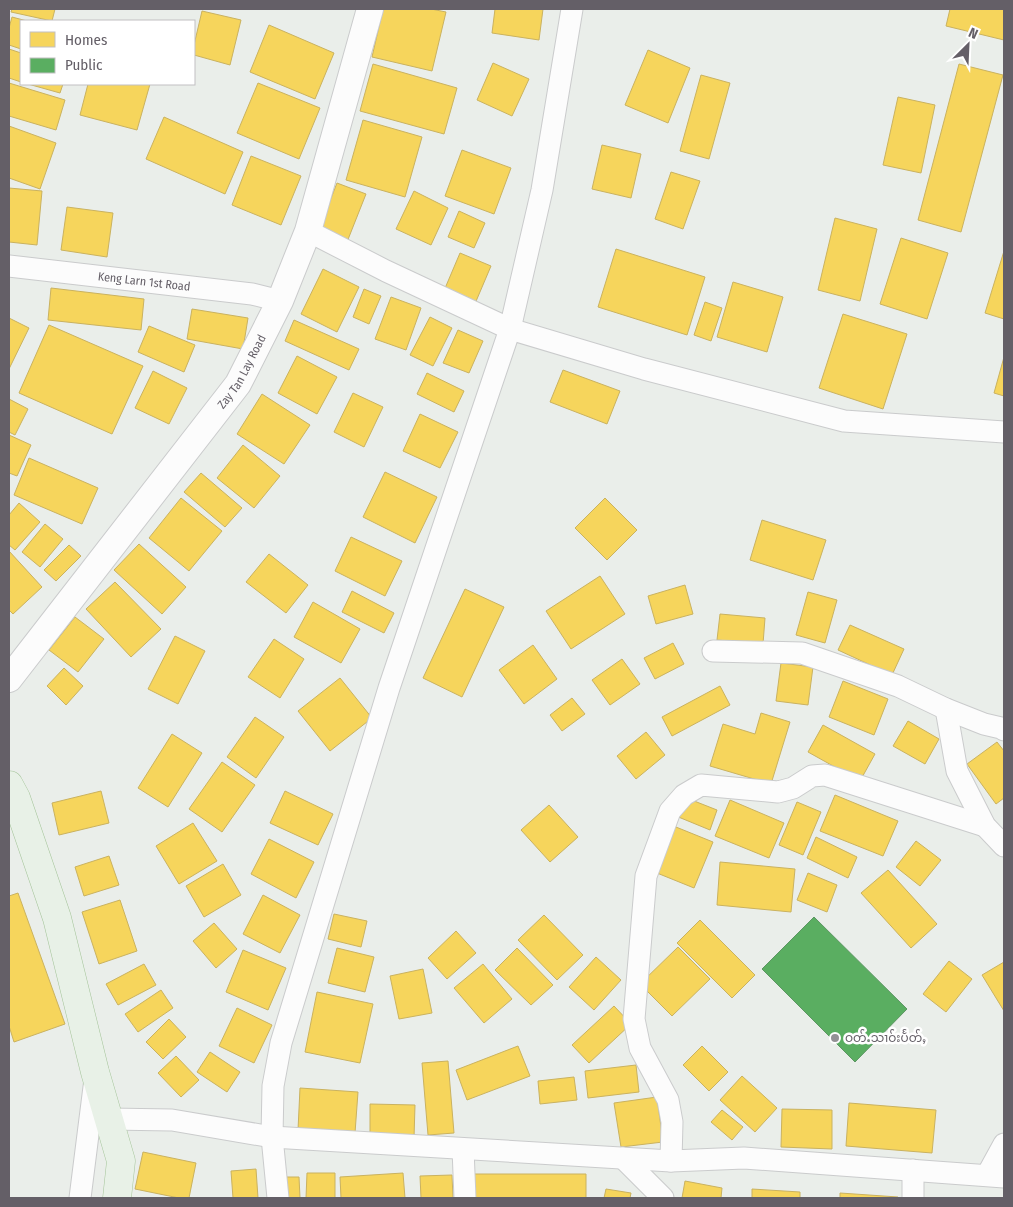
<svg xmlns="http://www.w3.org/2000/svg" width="1013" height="1207" viewBox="0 0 1013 1207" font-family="'Fira Sans Condensed','Noto Sans Myanmar',sans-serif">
	<rect width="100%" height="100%" fill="#eaeeea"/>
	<g fill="#f6d55c" stroke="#cab25f">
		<path d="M12,9H55L52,21L11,12Z"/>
		<path d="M383,9H431L446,12L432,71L372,57Z"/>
		<path d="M495,9H543L539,40L492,33Z"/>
		<path d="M950,9H1004V40L946,26Z"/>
		<path d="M202,11L241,20L230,65L194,55V45Z"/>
		<path d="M12,17L27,21H21V49L9,45V28Z"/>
		<path d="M269,25L334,53L315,99L250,72Z"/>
		<path d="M9,49L21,53V82L9,78Z"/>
		<path d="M648,50L690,68L668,123L625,105Z"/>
		<path d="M493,63L529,79L512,116L477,100Z"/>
		<path d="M373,64L457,88L444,134L360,111Z"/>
		<path d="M959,64L1003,75L961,232L918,220Z"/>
		<path d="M701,75L730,83L709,159L680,151Z"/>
		<path d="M9,83L65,100L56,130L9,116Z"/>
		<path d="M258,83L320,108L299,159L237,133Z"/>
		<path d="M28,84H63L60,93Z"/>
		<path d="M88,84H150L137,130L80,115Z"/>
		<path d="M898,97L935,105L921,173L883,165Z"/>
		<path d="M164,117L243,152L225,194L146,159Z"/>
		<path d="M363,120L422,137L405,197L346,180Z"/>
		<path d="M9,126L56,143L40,189L9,178Z"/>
		<path d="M602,145L641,154L631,198L592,189Z"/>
		<path d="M462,150L511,168L494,214L445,196Z"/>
		<path d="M251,156L301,176L281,225L232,205Z"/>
		<path d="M671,172L700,181L683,229L655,219Z"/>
		<path d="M337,183L366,194L347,242L318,231Z"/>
		<path d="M9,188L42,191L37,245L9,242Z"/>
		<path d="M414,191L448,208L431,245L396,229Z"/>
		<path d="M67,207L113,213L107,257L61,250Z"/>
		<path d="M459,211L485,223L474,248L448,237Z"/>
		<path d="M835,218L877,229L860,301L818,290Z"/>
		<path d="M901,238L948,253L927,319L880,304Z"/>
		<path d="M616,249L705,277L687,335L598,307Z"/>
		<path d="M1004,251V319L985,313Z"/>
		<path d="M460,253L491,266L474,306L443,293Z"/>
		<path d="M323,269L359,287L337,332L301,314Z"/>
		<path d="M733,282L783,297L767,352L717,337Z"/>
		<path d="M51,288L144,299L141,330L48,320Z"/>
		<path d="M364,289L381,296L369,324L353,317Z"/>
		<path d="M391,297L421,308L406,350L375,339Z"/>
		<path d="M705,302L722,308L711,341L694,335Z"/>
		<path d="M192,309L248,318L243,349L187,339Z"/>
		<path d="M843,314L907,334L883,409L819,388Z"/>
		<path d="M430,317L452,328L433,366L410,355Z"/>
		<path d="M9,318L29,328L9,369Z"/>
		<path d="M294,320L359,349L349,370L285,341Z"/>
		<path d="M49,325L143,366L112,434L19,393Z"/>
		<path d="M149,326L195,345L184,372L138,352Z"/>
		<path d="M458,330L483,341L469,373L443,363Z"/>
		<path d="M297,356L337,377L317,414L278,393Z"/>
		<path d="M1004,357V396L994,393Z"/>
		<path d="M563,370L620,391L607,424L550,402Z"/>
		<path d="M153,371L187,388L169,424L135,408Z"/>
		<path d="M427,373L464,391L454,412L417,394Z"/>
		<path d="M353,393L383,407L364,447L334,432Z"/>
		<path d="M262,394L310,425L284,464L237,434Z"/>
		<path d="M9,399L28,409L15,435L9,432Z"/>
		<path d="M420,414L458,432L440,468L403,451Z"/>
		<path d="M9,435L31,445L17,476L9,473Z"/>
		<path d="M243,445L280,476L254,508L217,478Z"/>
		<path d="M29,458L98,488L82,524L14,495Z"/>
		<path d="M385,472L437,497L415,543L363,517Z"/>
		<path d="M201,473L242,508L225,527L184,492Z"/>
		<path d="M181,498L222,531L189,571L149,538Z"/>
		<path d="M605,498L637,530L607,560L575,528Z"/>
		<path d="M19,503L40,522L15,550L9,545V515Z"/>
		<path d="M762,520L826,540L813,580L750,560Z"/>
		<path d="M45,524L63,539L40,567L22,552Z"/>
		<path d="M351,537L402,561L385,596L335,571Z"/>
		<path d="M139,544L186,587L162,614L114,570Z"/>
		<path d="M69,545L81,556L56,581L44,570Z"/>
		<path d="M9,551L42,587L13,614L9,610Z"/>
		<path d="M269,554L308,585L286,613L246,582Z"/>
		<path d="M600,576L625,614L571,649L546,611Z"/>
		<path d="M115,582L161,629L131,657L86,609Z"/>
		<path d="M685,585L693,614L656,624L648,596Z"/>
		<path d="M465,589L504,607L462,697L423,678Z"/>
		<path d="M352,591L394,613L384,633L342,612Z"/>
		<path d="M808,592L837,600L825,643L796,635Z"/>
		<path d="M313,602L360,629L341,663L294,637Z"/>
		<path d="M720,614L765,618L763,644L717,640Z"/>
		<path d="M75,617L104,639L78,672L49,650Z"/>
		<path d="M850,625L904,649L892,675L838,650Z"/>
		<path d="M175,636L205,651L178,704L148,689Z"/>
		<path d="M274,639L304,659L280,698L248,677Z"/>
		<path d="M673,643L684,664L655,679L644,658Z"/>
		<path d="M533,645L557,679L524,704L499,670Z"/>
		<path d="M622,659L640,684L610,705L592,680Z"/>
		<path d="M781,663L813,667L808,705L776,701Z"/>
		<path d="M64,668L83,686L66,705L47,686Z"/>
		<path d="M340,678L372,718L330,751L298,711Z"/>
		<path d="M843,681L888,699L874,735L829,717Z"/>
		<path d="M720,686L730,705L672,736L662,717Z"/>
		<path d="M572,698L585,714L562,731L550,715Z"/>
		<path d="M761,713L790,722L771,784L710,766L723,724L755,734Z"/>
		<path d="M255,717L284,737L256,778L227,757Z"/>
		<path d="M908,721L939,739L925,764L893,746Z"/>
		<path d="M823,725L875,754L860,781L808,752Z"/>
		<path d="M646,732L665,755L636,779L617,756Z"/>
		<path d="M172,734L202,753L168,807L138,788Z"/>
		<path d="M997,742L1004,751V798L996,804L967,764Z"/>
		<path d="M222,762L255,785L222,832L189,809Z"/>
		<path d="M101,791L109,823L59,835L52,803Z"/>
		<path d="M285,791L333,814L318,845L270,823Z"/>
		<path d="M835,795L898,821L883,856L820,831Z"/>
		<path d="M684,797L717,810L710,830L676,816Z"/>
		<path d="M730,800L784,823L769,858L715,836Z"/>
		<path d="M797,802L821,812L803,855L779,845Z"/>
		<path d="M549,805L578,837L550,862L521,830Z"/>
		<path d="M193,823L217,861L179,884L156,846Z"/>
		<path d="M671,825L713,842L694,888L652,871Z"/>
		<path d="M816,837L857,857L848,878L807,858Z"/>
		<path d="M269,839L314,862L296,898L251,874Z"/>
		<path d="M916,841L941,860L920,886L896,867Z"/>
		<path d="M109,856L119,885L84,896L75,867Z"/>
		<path d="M720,862L795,869L791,912L717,905Z"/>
		<path d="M223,864L241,895L204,917L186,886Z"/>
		<path d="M888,870L937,924L911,948L861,893Z"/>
		<path d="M808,873L837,885L827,912L797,900Z"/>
		<path d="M18,893L65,1024L14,1042L9,1026V896Z"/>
		<path d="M263,895L300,915L280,953L243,934Z"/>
		<path d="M120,900L137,951L99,964L82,912Z"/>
		<path d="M334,914L367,921L361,947L328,939Z"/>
		<path d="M544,915L583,955L557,980L518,940Z"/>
		<path d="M700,920L755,975L732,998L677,943Z"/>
		<path d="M214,923L237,949L216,968L193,941Z"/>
		<path d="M456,931L476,953L447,979L428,958Z"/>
		<path d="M678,947L710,979L672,1016L640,984Z"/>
		<path d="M337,948L374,957L365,992L328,983Z"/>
		<path d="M517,948L553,985L531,1005L495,970Z"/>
		<path d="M243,950L286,968L268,1010L226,992Z"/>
		<path d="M596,957L621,980L594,1010L569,987Z"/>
		<path d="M949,961L972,979L946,1012L923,994Z"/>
		<path d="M1004,962V1011L982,975Z"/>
		<path d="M144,964L156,985L118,1005L106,984Z"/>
		<path d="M483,964L512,999L484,1023L454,988Z"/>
		<path d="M423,969L432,1013L399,1019L390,976Z"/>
		<path d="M161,990L173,1008L138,1032L125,1014Z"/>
		<path d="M317,992L373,1004L360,1063L305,1052Z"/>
		<path d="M614,1006L631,1024L589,1063L572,1045Z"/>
		<path d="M237,1008L272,1025L254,1063L219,1046Z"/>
		<path d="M169,1019L186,1037L163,1059L146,1042Z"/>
		<path d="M518,1046L530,1076L467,1100L456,1070Z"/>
		<path d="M702,1046L728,1072L709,1091L683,1065Z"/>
		<path d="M210,1052L240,1072L227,1092L197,1072Z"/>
		<path d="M176,1056L199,1080L181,1097L158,1073Z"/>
		<path d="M448,1061L454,1133L428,1135L422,1063Z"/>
		<path d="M636,1065L639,1092L588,1098L585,1071Z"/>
		<path d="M742,1076L777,1108L755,1132L720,1100Z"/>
		<path d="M574,1077L577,1100L540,1104L538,1081Z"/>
		<path d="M300,1088L358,1092L355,1133L298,1130Z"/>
		<path d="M657,1097L663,1142L621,1147L614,1103Z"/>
		<path d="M849,1103L936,1110L932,1153L846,1146Z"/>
		<path d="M370,1104L415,1105L414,1138H370Z"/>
		<path d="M782,1109L832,1110V1149L781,1147Z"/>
		<path d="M722,1110L743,1127L732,1140L711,1122Z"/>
		<path d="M143,1152L196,1163L189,1198H179L135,1189Z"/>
		<path d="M256,1169L258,1198H233L231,1171Z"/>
		<path d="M307,1173H335V1198H306Z"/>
		<path d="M403,1173L405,1198H341L340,1177Z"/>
		<path d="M474,1174H586V1198H475Z"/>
		<path d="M452,1175L453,1198H421L420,1176Z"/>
		<path d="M283,1177H299L300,1198H283Z"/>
		<path d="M685,1181L722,1188L721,1198H682Z"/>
		<path d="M606,1189L631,1193L630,1198H604Z"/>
		<path d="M752,1189L800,1192V1198H752Z"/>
		<path d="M840,1193L898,1197V1198H840Z"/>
	</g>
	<path fill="#5aae61" stroke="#5d9663" d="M814,917L907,1009L855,1062L762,969Z"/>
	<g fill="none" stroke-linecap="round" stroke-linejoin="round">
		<defs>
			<g id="minor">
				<path d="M308,231L386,271L510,329L644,369L844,421L1004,432"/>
				<path id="s1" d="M9,266L252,294L280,301"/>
				<path d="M713,651L802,653L898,686L946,709L984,724L1001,728L1004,730"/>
				<path d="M946,709L957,771L985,826L1004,846"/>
				<path d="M109,1119L172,1120L272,1137L671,1161L744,1158L1004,1177"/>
				<path d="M463,1149L465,1198"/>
				<path d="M623,1158L663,1198"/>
				<path d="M671,1161L672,1122L668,1100L640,1048L634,1019L646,876L670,811L684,795L701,785L778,792L793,788L812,776L825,775L985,826"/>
				<path d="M913,1170V1198"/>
				<path d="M987,1175L1004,1144"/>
				<path d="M80,1198L95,1079"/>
				<path d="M278,1198L272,1137L273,1086L281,1043L389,688L510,329L542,190L572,9"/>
			</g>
			<g id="tertiary">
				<path id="s2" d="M9,679L238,384L280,301L308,231L370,9"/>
			</g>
			<path id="trunk" d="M9,785L16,798L57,918L95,1072L121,1161L117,1198"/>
		</defs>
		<use href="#minor" stroke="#cacbcc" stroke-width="23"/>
		<use href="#tertiary" stroke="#cacbcc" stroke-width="28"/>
		<use href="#trunk" stroke="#a4c499" stroke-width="29"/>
		<use href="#minor" stroke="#fcfcfc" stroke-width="21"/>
		<use href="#tertiary" stroke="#fcfcfc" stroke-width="26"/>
		<use href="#trunk" stroke="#e8f1e7" stroke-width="28"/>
	</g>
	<circle fill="#939195" stroke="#fff" stroke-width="2" cx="835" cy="1038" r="5"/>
	<g text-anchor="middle" stroke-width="5" stroke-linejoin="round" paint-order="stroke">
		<g font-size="12" fill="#645f67" stroke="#fff">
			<text dy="4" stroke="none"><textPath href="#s1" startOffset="136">Keng Larn 1st Road</textPath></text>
			<text dy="4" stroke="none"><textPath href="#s2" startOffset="386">Zay Tan Lay Road</textPath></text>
		</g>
		<g font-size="12" fill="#645f67" stroke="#fff" text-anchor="start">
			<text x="845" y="1042">ဝတ်ႉသၢဝ်းပႅတ်ႇ</text>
		</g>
	</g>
	<rect width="1013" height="1207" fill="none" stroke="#645f67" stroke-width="20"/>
	<rect x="20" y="20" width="175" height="65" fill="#ffffff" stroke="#c1bfc2"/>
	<rect x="30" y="32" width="25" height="15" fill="#f6d55c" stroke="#c1bfc2"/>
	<text x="65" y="45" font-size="15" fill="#645f67">Homes</text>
	<rect x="30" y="58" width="25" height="15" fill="#5aae61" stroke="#c1bfc2"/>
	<text x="65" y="70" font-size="15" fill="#645f67">Public</text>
	<g transform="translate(968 45) rotate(24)" stroke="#ffffff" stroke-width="4" paint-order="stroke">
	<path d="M0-4L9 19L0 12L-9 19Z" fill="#645f67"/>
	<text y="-8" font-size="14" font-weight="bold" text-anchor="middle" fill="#645f67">N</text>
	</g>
</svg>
